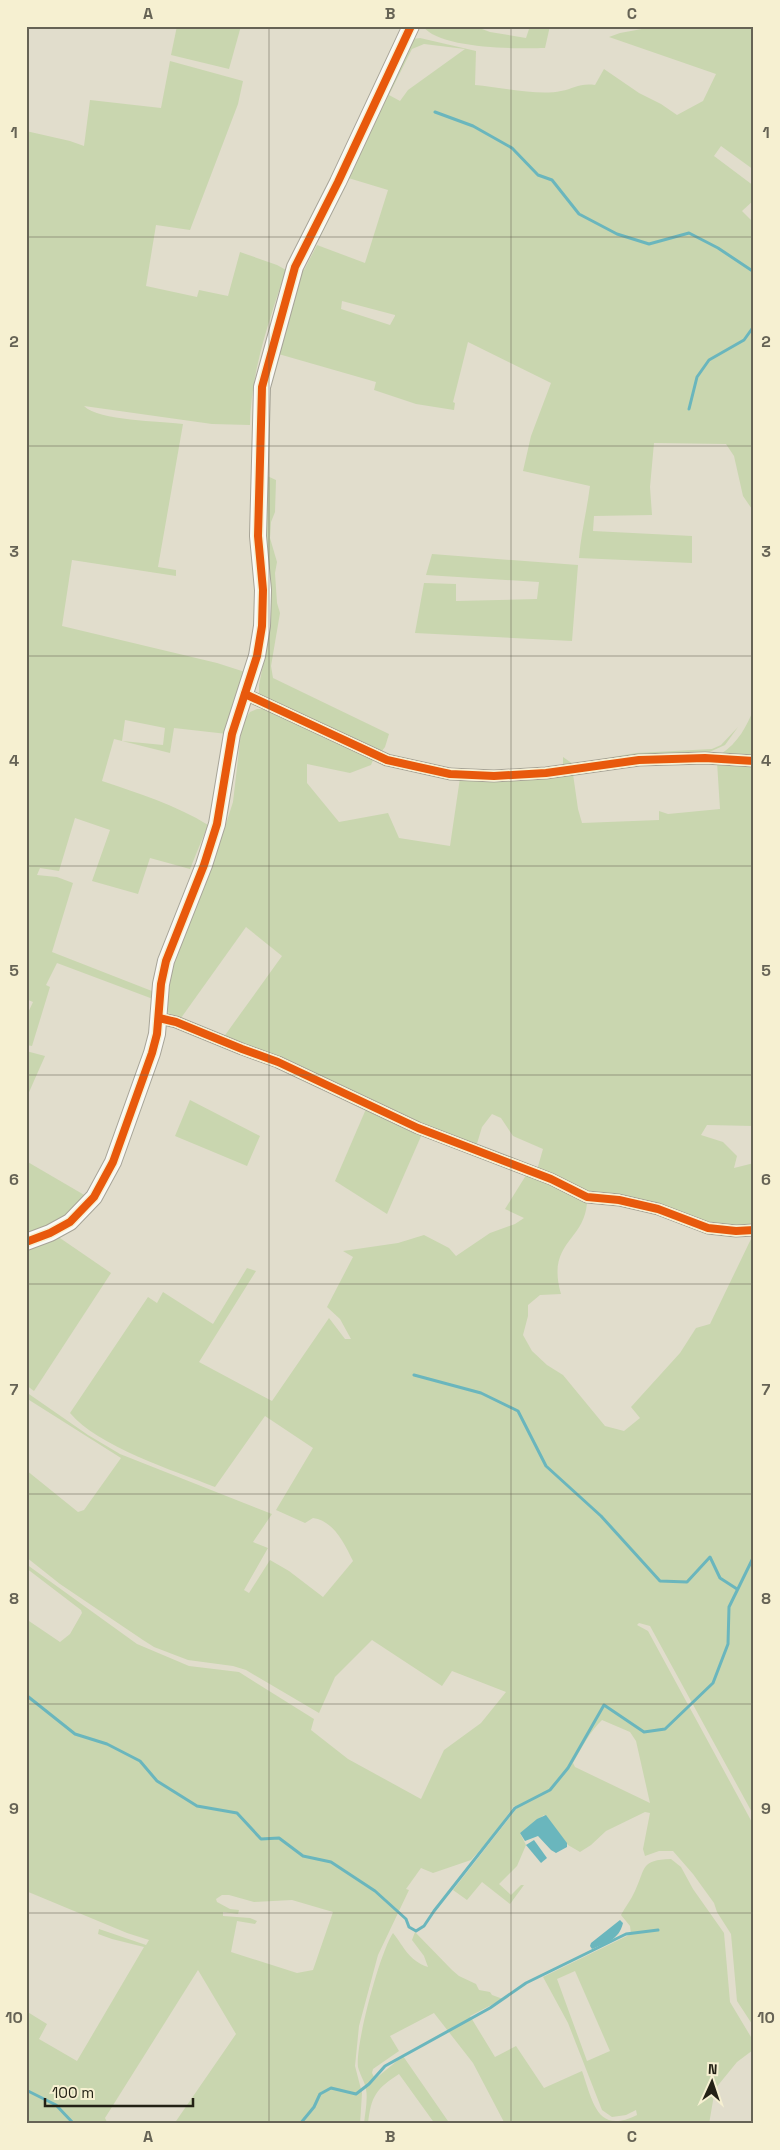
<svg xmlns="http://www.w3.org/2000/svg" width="780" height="2150" viewBox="0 0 780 2150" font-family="'Space Grotesk',sans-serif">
	<rect width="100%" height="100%" fill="#e1ddcc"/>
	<g fill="#c9d6af" fill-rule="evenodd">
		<path d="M177,26H241L229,69L171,55Z"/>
		<path d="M423,26H474L490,32L526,38L530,26H550L545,48C518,49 438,49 423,26Z"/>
		<path d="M658,26H754V170L721,146L714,156L754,186V200L742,211L751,220L754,218V512L743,496L734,456L726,444L654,443L650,487L652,515L594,516L593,531L692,536V563L579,558C581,533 587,510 590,486L523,471L531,436L551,383L468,342L453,402L455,403L454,410L416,404L374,390L376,382L275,353L301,269L304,270L317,245L365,263L388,190L345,177L412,39L420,38L476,51L475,85C500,87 538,96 561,91C574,89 579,83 595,85L604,69L639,93L661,104L677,115L703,101L716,74L609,37L620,33ZM424,44L465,49L408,90L400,101L389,95L412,49ZM342,301L395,315V316L390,325L341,309Z"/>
		<path d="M170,61L243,81L238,104L190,230L156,225L146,286L197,297L199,290L228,296L240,252L277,265L286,270C269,321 251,371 250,425L212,424L84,406C99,421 160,421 183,424L158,567L176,570V576L72,560L62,626L217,663L248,673L227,734L174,728L170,753L114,739L102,781C138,793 176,805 208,825L190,869L150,858L138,894L92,881L110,830L75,818L59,871L40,868L37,875L57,877L73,883L52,952L157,993L153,999L57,963L46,985L50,987L32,1046L26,1045V1017L33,1002L26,999V131L70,141L84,146L90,100L161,108ZM125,720L165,728L163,745L122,741Z"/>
		<path d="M265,475L276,480L275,512L271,522L270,538L277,562L275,573L277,603L280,613L271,666L273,678L389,734L385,747L381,752L259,695V685L269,636Z"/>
		<path d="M432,554L578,565L572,641L415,633L424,583L456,584V601L537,599L539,582L426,575Z"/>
		<path d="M754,708V757L721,754C738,743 747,726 754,708Z"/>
		<path d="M257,709H265L374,758L371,765L350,773L307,764V783L339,822L388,813L399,838L450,846L460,778L573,774L578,809L582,823L659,820V811L668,814L720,809L717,762L754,763V1126L707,1125L701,1135L723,1142L737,1156L734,1168L754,1163V1228L723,1225L586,1193L537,1170L543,1149L513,1136L501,1118L492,1114L482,1127L476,1147L424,1128L223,1038L282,956L246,927L181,1018L175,1017L166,1011L171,970L183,935L214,861L233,802L241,733L245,719L250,712Z"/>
		<path d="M738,727L725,745L705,754L563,768V757L573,764L636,753L712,749L721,745Z"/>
		<path d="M26,1051L45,1056L26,1099Z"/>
		<path d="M190,1100L260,1136L247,1166L175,1136Z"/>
		<path d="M366,1109L422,1134L387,1214L335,1181Z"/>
		<path d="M26,1161L86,1196L62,1218L26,1236Z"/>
		<path d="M528,1172L582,1198L587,1203C584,1242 546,1242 561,1294L540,1295L528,1305V1316L523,1335L532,1351L547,1365L563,1375L605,1426L624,1431L640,1418L631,1407L680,1353L696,1328L710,1324L751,1239L754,1238V1816L650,1626L639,1623L637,1625L648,1631L754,1826V2027L737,2001L731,1934L717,1912L714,1903L693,1874L673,1851H659L645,1856L643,1849L650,1813L645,1812L606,1831L591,1845L580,1852L568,1845L544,1815L520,1833L526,1845L517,1866L499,1884L511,1895L521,1885H524L510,1904L482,1882L467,1900L453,1890L517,1808L514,1806L490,1839L471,1860L433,1873L421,1868L406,1889L409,1890L378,1955L359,2026L355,2066L362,2093L360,2124H174L236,2034L198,1970L105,2118L108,2124H26V2011L47,2024L39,2039L77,2061L144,1947L112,1939L98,1934L99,1929L146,1945L149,1940L127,1933L26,1891V1619L60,1642L70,1634L82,1613L81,1610L26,1568V1564L137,1644L189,1666L239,1672L314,1719L311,1730L348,1759L421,1799L444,1750L481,1723L506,1692L452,1671L442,1686L372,1640L335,1677L319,1713L246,1670L233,1666L188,1660L154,1647L143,1640L60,1584L26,1557V1470L78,1512L84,1510L121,1458L26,1398V1392L88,1435L120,1454L272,1514L253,1542L268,1548L244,1590L249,1593L270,1560L289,1571L323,1597L353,1561C344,1543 334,1521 313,1518L305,1523L276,1510L313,1448L265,1416L215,1487C175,1471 97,1446 70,1413L148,1297L157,1303L163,1292L213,1324L247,1268L256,1271L199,1362L272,1401L329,1318L345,1339H351L340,1319L327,1307L353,1257L343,1251L398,1243L424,1235L449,1248L456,1256L490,1233L515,1224L524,1218L505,1209ZM602,1720L630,1732L636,1741L650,1803L575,1767L573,1763C581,1749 590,1731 602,1720ZM222,1895H229L254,1902L292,1900L333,1912L313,1970L297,1973L231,1952L237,1921L255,1924L257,1921L250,1918L223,1916V1912L238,1914L239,1910L230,1909L217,1902L216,1899Z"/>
		<path d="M57,1236L111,1273L34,1391L26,1385V1249Z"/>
		<path d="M671,1859L681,1867L693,1889L724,1933L730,2002L754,2042L753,2050L737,2062L715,2089L709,2124H505L473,2063L434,2013L390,2036L399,2051L373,2069L372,2073L375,2079L403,2056L450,2124H435L399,2074C376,2089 371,2096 368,2124H364C365,2113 368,2100 366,2089C365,2082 360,2075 358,2067C355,2045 380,1952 393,1933C405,1948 408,1960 428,1967L424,1956L412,1940L415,1932L452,1970L459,1976L476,1984L479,1990L490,1992L492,1995L503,1999L470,2016L495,2057L516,2046L544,2088L582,2071C593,2102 597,2135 637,2115L636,2110L626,2115L612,2117L602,2110L568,2023L543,1977L631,1934L630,1926L621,1915C625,1907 631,1900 635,1891C646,1868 640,1860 671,1859ZM575,1971L610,2051L587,2061L557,1979Z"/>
	</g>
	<g fill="#6ab6bd">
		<path d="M546,1815L567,1843V1847L556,1853L551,1850L538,1836L525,1841L520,1833L537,1819Z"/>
		<path d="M534,1840L547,1858L541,1863L526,1845Z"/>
		<path d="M620,1920L623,1923C619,1940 606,1943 592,1949L590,1946L591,1943Z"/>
	</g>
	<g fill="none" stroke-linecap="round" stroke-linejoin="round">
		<g stroke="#6ab6bd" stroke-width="3">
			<path d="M435,112L473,126L512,148L538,175L552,180L579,214L617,234L649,244L689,233L718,248L754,272"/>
			<path d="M689,409L697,377L709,360L744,340L754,326"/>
			<path d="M414,1375L481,1393L518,1411L546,1466L601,1516L660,1581L687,1582L710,1557L720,1578L737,1589"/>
			<path d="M26,1695L75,1734L107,1744L140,1761L157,1781L197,1806L237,1813L261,1839L279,1838L303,1856L331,1862L375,1891L406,1919L409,1927L416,1931L424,1926L434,1911L515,1808L550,1790L568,1768L604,1705L644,1732L665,1729L713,1683L728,1644L729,1607L754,1556"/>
			<path d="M26,2090L56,2105L74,2124"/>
			<path d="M300,2124L314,2107L320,2094L331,2088L356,2094L369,2084L385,2066L490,2008L526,1983L626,1934L658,1930"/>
		</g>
		<defs>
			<g id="street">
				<path d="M245,694L387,760L450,774L494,776L546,773L639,760L705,758L754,761"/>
				<path d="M159,1018L176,1022L242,1049L278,1062L418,1128L551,1179L587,1197L619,1200L658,1209L708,1228L736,1231L754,1230"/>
			</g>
			<path id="secondary" d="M26,1242L50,1233L70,1222L94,1197L113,1162L152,1053L157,1034L161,984L166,961L204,865L217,824L232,734L257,656L262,626L263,590L258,536L262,387L295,267L338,182L411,26"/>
		</defs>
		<use href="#street" stroke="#a7a497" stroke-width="13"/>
		<use href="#secondary" stroke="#a7a497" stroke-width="18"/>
		<use href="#street" stroke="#fafaf7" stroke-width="11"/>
		<use href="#secondary" stroke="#fafaf7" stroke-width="16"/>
		<defs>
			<g id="cycleway">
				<path d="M245,694L387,760L450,774L494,776L546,773L639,760L705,758L754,761"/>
				<path d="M159,1018L176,1022L242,1049L278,1062L418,1128L551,1179L587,1197L619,1200L658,1209L708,1228L736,1231L754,1230"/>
				<path d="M26,1242L50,1233L70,1222L94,1197L113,1162L152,1053L157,1034L161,984L166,961L204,865L217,824L232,734L257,656L262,626L263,590L258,536L262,387L295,267L338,182L411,26"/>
			</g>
		</defs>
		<use href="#cycleway" stroke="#f6f0d1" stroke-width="11"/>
		<use href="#cycleway" stroke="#e8590c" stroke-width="8"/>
	</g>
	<path fill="none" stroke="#666355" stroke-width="1" stroke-opacity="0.55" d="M269,26V2124M511,26V2124M26,237H754M26,446H754M26,656H754M26,866H754M26,1075H754M26,1284H754M26,1494H754M26,1704H754M26,1913H754"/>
	<rect width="780" height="2150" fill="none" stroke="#f6f0d1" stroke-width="55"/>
	<g transform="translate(712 2082) rotate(3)" stroke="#f6f0d1" stroke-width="4" paint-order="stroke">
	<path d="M0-4L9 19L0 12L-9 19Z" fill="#232115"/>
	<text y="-8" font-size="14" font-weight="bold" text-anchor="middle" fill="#232115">N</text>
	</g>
	<path d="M45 2098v8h148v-8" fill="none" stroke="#232115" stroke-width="2.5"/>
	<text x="52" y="2098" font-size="15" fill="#232115" stroke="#f6f0d1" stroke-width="4" paint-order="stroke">100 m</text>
	<rect x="28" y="28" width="724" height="2094" fill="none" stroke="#666355" stroke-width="2"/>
	<g font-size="16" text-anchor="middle" font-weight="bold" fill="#666355">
		<text x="148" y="19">A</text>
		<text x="390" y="19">B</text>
		<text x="632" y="19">C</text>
		<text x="14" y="138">1</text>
		<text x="766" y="138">1</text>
		<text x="14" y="347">2</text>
		<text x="766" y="347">2</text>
		<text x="14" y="557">3</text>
		<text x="766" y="557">3</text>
		<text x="14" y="766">4</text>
		<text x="766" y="766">4</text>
		<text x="14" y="976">5</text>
		<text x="766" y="976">5</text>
		<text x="14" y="1185">6</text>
		<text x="766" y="1185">6</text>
		<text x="14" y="1395">7</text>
		<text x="766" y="1395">7</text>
		<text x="14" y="1604">8</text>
		<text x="766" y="1604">8</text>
		<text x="14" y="1814">9</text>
		<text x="766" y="1814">9</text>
		<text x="14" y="2023">10</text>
		<text x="766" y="2023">10</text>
		<text x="148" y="2142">A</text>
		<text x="390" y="2142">B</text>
		<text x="632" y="2142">C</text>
	</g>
</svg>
